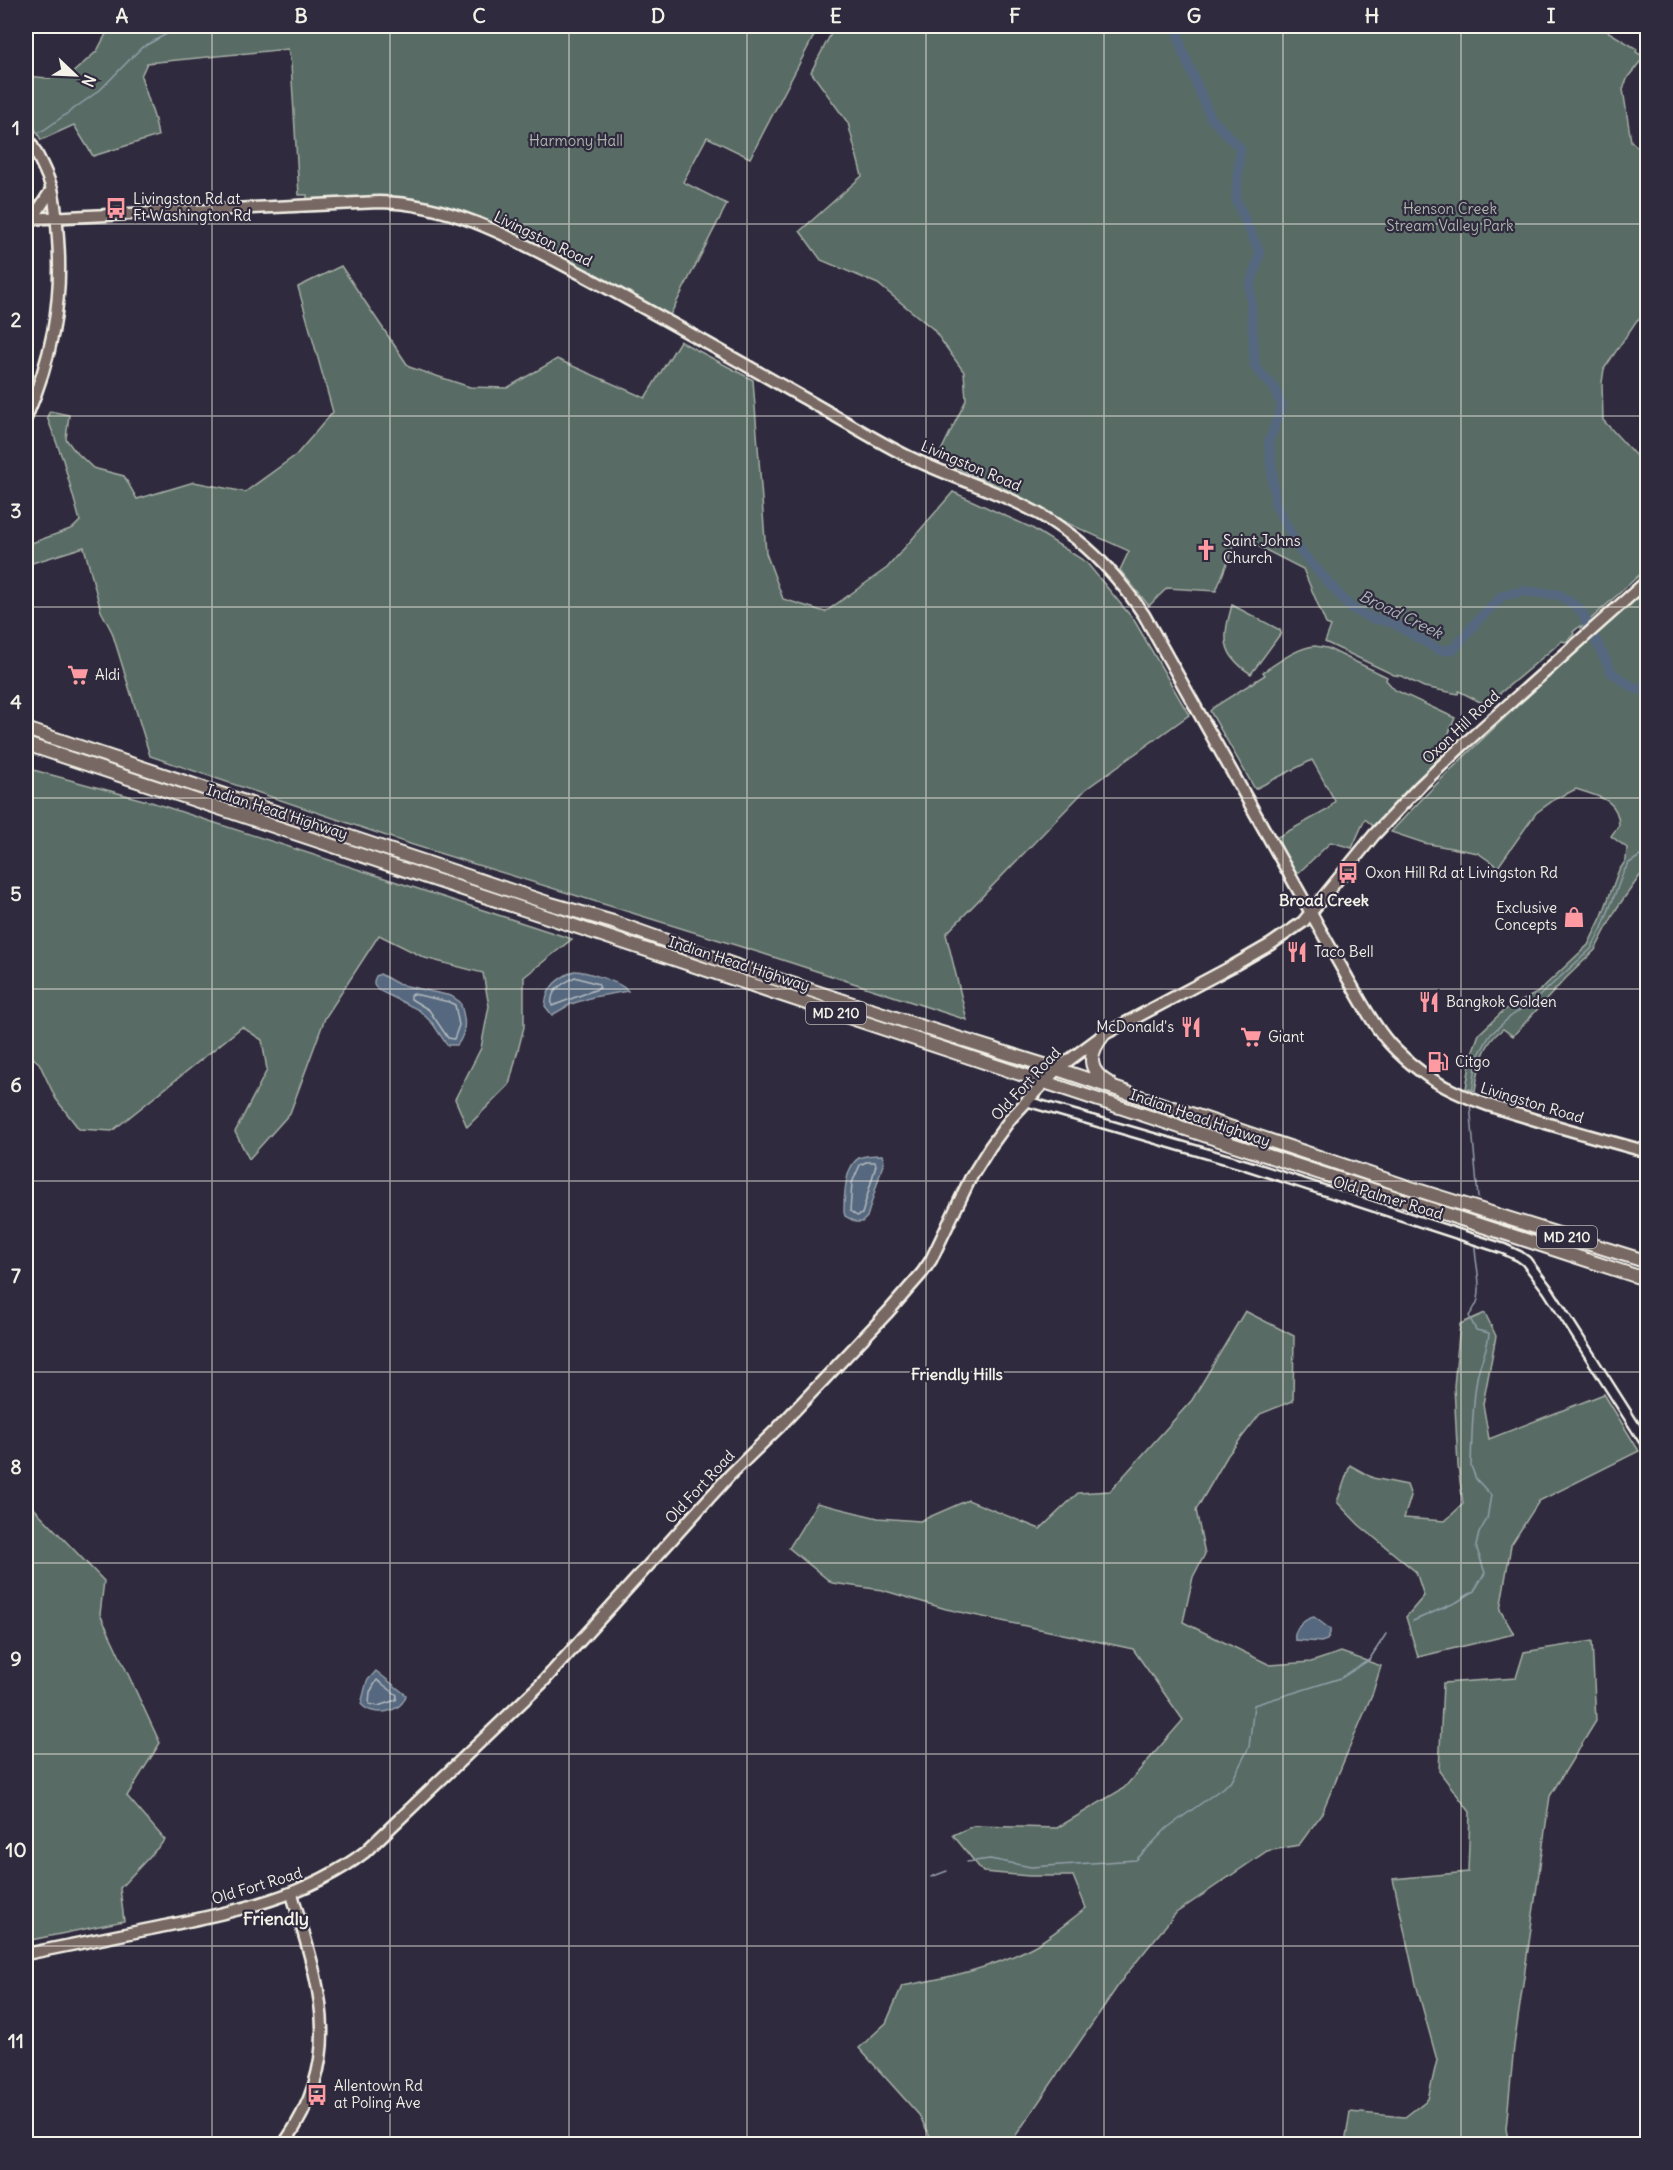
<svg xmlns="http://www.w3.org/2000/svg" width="1673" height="2170" viewBox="0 0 1673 2170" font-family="Delius,sans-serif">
	<rect width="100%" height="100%" fill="#2f2a3d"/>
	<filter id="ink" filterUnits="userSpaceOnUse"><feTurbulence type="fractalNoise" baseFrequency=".0167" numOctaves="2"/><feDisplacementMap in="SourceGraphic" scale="12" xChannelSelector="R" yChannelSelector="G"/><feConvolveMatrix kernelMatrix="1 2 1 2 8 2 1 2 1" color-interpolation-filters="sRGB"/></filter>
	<g filter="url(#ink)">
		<g fill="#586c65" stroke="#a6aea6" stroke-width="1.5">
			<path d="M107,26H819L750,158L707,137L683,182L727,204L667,321L453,212L307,202V195H299L291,64L288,49L147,63L141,76L155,120L158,136L93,156L74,125L41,140L28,115L26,76L48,78L69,76L97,51L107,32Z"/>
			<path d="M835,26H1599L1637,49L1636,52L1644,57L1628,77L1623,89L1631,141L1647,156V315L1637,320L1604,369L1602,383L1603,420L1636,456L1647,462V568L1581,628L1580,626L1573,632L1574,634L1566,642L1562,641L1486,705L1459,691L1458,694L1424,687L1401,676L1394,675L1325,642L1331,626L1326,624L1303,569L1238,536L1216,591L1167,588L1149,606L1120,570L1129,551L1008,496L1010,491L954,467L958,461L940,453L966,400L964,372L933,329L878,284L821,260L800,231L862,176L848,123L811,72Z"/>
			<path d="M341,266L409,367L470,387L507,388L557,359L645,398L680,341L753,380L766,553L783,599L825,612L887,568L953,492L1032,528L1086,562L1134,620L1189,715L1086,789L946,934L967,1020L761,953L413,845L150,756L112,632L101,611L84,547L26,565V545L73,528L80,521L63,460L47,417L50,411L69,415L66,439L74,450L93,468L124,476L137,499L194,482L245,492L296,455L333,412L298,287Z"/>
			<path d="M1647,588V866L1617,908L1595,950L1566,978L1513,1036L1503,1029C1482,1044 1479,1067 1475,1091L1466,1088L1472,1053L1479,1034L1504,1010L1537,993L1588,945L1602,916L1618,872L1626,860L1627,848L1611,836L1619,825C1618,798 1598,797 1576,789L1554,800L1536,813L1498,867L1478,853L1424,843L1391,832C1471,744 1561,667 1647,588Z"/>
			<path d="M1232,605L1280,630L1281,633L1251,674C1220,654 1223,637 1232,605Z"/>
			<path d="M1315,646L1327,648L1387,677L1386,680L1395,690L1455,718L1439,758L1373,826L1365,819L1352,848L1331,842L1294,877L1274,839L1329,809L1335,801L1312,760L1255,789L1210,711L1214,707L1265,675L1263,672C1279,662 1296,648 1315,646Z"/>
			<path d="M26,768L151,802L572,939L524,977V1027L509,1085L467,1127L455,1099L481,1048L489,1006L483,973L425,958L379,935L325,1018L290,1113L249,1159L235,1132L267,1070L262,1040L242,1027L112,1131L79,1129L56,1099L39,1063L26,1052Z"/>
			<path d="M1245,1311L1294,1336L1293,1401L1260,1414L1228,1455L1196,1510L1205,1554L1193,1577L1183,1622L1270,1665L1311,1662L1341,1652L1381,1666L1373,1692L1321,1815L1299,1845L1267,1851L1176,1913L1124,1977L1010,2144H934L919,2115L859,2048L886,2023L902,1986C947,1978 994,1968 1034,1946C1052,1936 1070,1920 1086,1908L1073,1876H1029L983,1872L953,1835L973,1826L1057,1828L1124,1788L1183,1720L1133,1649L946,1609L882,1590L832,1583L789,1548L817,1503L878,1518L920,1521L968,1500L1040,1529L1078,1493L1110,1491L1192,1400Z"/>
			<path d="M1485,1313L1496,1336L1483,1404L1489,1439L1604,1394L1639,1451L1539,1501L1511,1545L1500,1610L1514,1634L1418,1657L1406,1617L1424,1596L1416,1572L1359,1525L1337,1502L1350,1465L1373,1478L1407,1485L1411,1496L1404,1518L1445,1521L1463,1504L1458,1466L1454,1386L1460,1324Z"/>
			<path d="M26,1500L104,1581L100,1614L160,1743L127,1796L165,1840L120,1888L124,1921L26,1941Z"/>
			<path d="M1592,1641L1596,1721L1550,1796L1514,2046L1506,2129L1509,2144H1345L1350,2112L1405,2117L1428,2099L1437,2060L1416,1984L1393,1879L1468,1872L1470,1812L1439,1771L1443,1683L1516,1678L1524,1652Z"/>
		</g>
		<g fill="#54677f" stroke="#949ea9" stroke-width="1.5">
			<path d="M574,971C584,970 622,983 628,991L593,997L571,1004L552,1015L545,1006C547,986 557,979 574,971Z"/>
			<path d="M380,974L398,984L451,996L460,1002C465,1017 468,1031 457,1045H447L433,1024L419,1010L378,990C373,984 373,982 376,976Z"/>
			<path d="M882,1155L884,1161L867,1217L862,1222H856L845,1216L844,1212C844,1198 845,1166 859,1158C865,1155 875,1155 882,1155Z"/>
			<path d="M1314,1617L1330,1629V1633L1327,1640L1321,1642L1295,1640C1293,1629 1304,1619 1314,1617Z"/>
			<path d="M376,1671L406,1695C402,1713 373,1718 361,1704L367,1681Z"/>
		</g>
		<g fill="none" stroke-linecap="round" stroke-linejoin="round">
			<g stroke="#b4babe" stroke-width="1.5">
				<path d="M575,977L598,984L600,988L552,1006C549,990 562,984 575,977Z"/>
				<path d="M414,994L449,1002L455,1005L459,1025L454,1039L448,1038L429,1010L411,999V995Z"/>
				<path d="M875,1162L876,1165L862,1214L857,1216L850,1211L852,1183L860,1165L866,1162Z"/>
				<path d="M377,1680L397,1695L396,1700L378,1706L369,1704L370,1692Z"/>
			</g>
			<g stroke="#949ea9" stroke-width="1.5">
				<path d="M32,135L44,130L100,90L141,48L181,26"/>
				<path d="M1472,1093L1477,1058L1490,1035L1510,1017L1536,999L1591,949L1602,928L1623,873L1629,863L1648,851"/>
				<path d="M1470,1103L1478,1198"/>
				<path d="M1413,1621L1457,1602L1474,1591L1485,1573L1476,1546L1479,1533L1487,1519L1491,1495L1476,1479L1471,1466C1472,1437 1472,1407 1477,1378C1480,1362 1488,1349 1489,1333L1476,1330L1469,1316C1472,1311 1477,1305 1478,1299C1482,1283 1475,1263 1475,1246"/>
				<path d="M967,1862L990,1859L1031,1867L1136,1860L1167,1828L1232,1781L1249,1747L1254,1705L1341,1678L1369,1660L1386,1634"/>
				<path d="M931,1877L947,1871"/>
			</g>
			<path stroke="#54677f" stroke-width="10" d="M1176,26L1182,50L1211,118L1240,148L1236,200L1260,253L1250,286L1255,367L1273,386L1282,406L1269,441L1275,503L1298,548L1351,608L1371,618L1391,622L1439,650H1453L1479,619L1502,596L1523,591L1560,595L1580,609L1612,673L1632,687L1648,692"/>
			<defs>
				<path id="minor" d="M1026,1101L1246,1165L1504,1249L1519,1256L1526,1261L1548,1290L1648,1447"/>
				<g id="major">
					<path d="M26,135C36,152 46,170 52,189C56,205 57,222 58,239C63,303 51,360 26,418"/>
					<path d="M26,219L379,202C454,203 520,242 585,276C658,315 730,356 802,397C836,416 870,437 905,455C957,481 1016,495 1064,530C1096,552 1122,582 1144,615L1348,979C1361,1001 1373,1025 1390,1044C1432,1089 1473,1101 1529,1118C1568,1130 1608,1141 1648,1152"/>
					<path d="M27,219L37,212L52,189"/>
					<path d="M26,1954C70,1945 115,1936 160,1927C233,1912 305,1898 365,1852L542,1683L730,1475L778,1428L888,1312L922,1273L931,1260L970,1179L990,1147L1011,1118L1057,1069L1103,1035L1231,967L1271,944L1303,922L1374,835L1420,786L1463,745L1648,580"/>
					<path d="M284,2144C346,2054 320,1989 292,1894"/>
				</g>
				<g id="highway">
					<path d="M26,729L551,904L613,922L737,966L929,1029L1057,1069L1411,1188L1648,1262"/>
					<path d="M26,744L1216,1139L1648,1280"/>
					<path d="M1104,1034C1088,1054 1086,1070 1110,1084"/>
				</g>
			</defs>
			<use href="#minor" stroke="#f4f1e8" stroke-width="13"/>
			<use href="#major" stroke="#f4f1e8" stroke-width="15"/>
			<use href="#highway" stroke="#f4f1e8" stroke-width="16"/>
			<use href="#minor" stroke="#2f2a3d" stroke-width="8"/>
			<use href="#major" stroke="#776864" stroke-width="10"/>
			<use href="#highway" stroke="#776864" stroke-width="12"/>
		</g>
	</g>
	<path fill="none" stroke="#f4f1e8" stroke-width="1.5" stroke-opacity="0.55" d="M212,26V2144M390,26V2144M569,26V2144M747,26V2144M926,26V2144M1104,26V2144M1283,26V2144M1461,26V2144M26,224H1648M26,416H1648M26,607H1648M26,798H1648M26,989H1648M26,1181H1648M26,1372H1648M26,1563H1648M26,1754H1648M26,1946H1648"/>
	<defs>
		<symbol id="bus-bare" viewBox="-9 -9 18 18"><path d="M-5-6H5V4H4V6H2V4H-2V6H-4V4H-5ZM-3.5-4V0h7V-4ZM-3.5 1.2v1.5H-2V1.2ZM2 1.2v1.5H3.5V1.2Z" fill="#ff9aa2" stroke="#2f2a3d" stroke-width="2.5" paint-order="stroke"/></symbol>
		<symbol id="church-bare" viewBox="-9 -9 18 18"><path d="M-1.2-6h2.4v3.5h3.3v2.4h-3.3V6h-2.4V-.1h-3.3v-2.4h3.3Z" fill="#ff9aa2" stroke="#2f2a3d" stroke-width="2.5" paint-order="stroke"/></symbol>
		<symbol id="supermarket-bare" viewBox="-9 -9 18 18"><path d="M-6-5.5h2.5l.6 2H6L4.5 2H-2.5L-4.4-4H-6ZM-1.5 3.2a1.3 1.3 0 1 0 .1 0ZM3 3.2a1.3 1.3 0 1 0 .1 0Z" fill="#ff9aa2" stroke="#2f2a3d" stroke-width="2.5" paint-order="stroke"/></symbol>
		<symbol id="shop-bare" viewBox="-9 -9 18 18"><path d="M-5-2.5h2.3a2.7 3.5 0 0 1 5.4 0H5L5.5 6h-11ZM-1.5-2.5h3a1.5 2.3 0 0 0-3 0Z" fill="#ff9aa2" stroke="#2f2a3d" stroke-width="2.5" paint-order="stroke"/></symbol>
		<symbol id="restaurant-bare" viewBox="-9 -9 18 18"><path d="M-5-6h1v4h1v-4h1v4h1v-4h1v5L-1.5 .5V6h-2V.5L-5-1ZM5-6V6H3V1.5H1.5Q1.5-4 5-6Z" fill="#ff9aa2" stroke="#2f2a3d" stroke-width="2.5" paint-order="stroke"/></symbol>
		<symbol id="fuel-bare" viewBox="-9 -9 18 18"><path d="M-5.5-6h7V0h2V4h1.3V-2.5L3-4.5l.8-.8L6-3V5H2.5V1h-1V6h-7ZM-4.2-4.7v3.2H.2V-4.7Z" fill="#ff9aa2" stroke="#2f2a3d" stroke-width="2.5" paint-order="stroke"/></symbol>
	</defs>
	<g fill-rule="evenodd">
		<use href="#bus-bare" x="101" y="193" width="30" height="30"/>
		<use href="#church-bare" x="1191" y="535" width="30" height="30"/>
		<use href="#supermarket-bare" x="63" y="660" width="30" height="30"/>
		<use href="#bus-bare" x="1333" y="858" width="30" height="30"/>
		<use href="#shop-bare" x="1559" y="902" width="30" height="30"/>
		<use href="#restaurant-bare" x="1282" y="937" width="30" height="30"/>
		<use href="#restaurant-bare" x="1414" y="987" width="30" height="30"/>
		<use href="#restaurant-bare" x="1176" y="1012" width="30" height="30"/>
		<use href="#supermarket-bare" x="1236" y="1022" width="30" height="30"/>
		<use href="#fuel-bare" x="1423" y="1047" width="30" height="30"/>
		<use href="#bus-bare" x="302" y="2080" width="30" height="30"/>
	</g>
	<g text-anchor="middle" stroke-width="4.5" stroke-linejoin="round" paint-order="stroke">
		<g fill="#2f2a3d" stroke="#b9b5b5" stroke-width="1.5">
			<rect x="806" y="1002" width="60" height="22" rx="4.5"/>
			<rect x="1537" y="1226" width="60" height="22" rx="4.5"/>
		</g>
		<g font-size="14" font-weight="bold" fill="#f4f1e8">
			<text x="836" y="1018">MD 210</text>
			<text x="1567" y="1242">MD 210</text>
		</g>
		<g font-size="15" fill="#aeb5ad" stroke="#2f2a3d">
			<text x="576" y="146">Harmony Hall</text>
			<text x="1450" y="214">Henson Creek<tspan x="1450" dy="17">Stream Valley Park</tspan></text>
		</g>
		<g font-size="15" fill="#f4f1e8" stroke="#2f2a3d" text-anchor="start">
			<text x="133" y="204">Livingston Rd at<tspan x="133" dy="17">Ft Washington Rd</tspan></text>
			<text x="1223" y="546">Saint Johns<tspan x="1223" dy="17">Church</tspan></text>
			<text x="95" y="680">Aldi</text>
			<text x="1365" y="878">Oxon Hill Rd at Livingston Rd</text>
			<text x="1557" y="913" text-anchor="end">Exclusive<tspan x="1557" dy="17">Concepts</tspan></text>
			<text x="1314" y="957">Taco Bell</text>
			<text x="1446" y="1007">Bangkok Golden</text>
			<text x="1174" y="1032" text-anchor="end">McDonald's</text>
			<text x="1268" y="1042">Giant</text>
			<text x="1455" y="1067">Citgo</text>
			<text x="334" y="2091">Allentown Rd<tspan x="334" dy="17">at Poling Ave</tspan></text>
		</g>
		<g font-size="15" fill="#f4f1e8" stroke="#2f2a3d">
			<text transform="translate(543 239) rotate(26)" y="5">Livingston Road</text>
			<text transform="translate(971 466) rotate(23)" y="5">Livingston Road</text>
			<text transform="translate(1461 727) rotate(-43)" y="5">Oxon Hill Road</text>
			<text transform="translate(277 812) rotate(18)" y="5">Indian Head Highway</text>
			<text transform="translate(739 964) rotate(18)" y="5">Indian Head Highway</text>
			<text transform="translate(1026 1084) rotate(-47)" y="5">Old Fort Road</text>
			<text transform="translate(1532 1103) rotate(17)" y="5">Livingston Road</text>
			<text transform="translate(1200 1118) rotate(19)" y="5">Indian Head Highway</text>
			<text transform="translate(1388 1198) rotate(17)" y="5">Old Palmer Road</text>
			<text transform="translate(700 1487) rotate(-47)" y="5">Old Fort Road</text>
			<text transform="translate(257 1886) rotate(-17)" y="5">Old Fort Road</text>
		</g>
		<g font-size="16" font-style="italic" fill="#acb3b9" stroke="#2f2a3d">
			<text transform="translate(1401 614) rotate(26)" y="6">Broad Creek</text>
		</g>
		<g font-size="16" font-weight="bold" fill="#f4f1e8" stroke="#2f2a3d">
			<text x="1324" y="906">Broad Creek</text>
			<text x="957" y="1380">Friendly Hills</text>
		</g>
		<g font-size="18" font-weight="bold" fill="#f4f1e8" stroke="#2f2a3d">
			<text x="276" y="1925">Friendly</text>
		</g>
	</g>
	<rect width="1673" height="2170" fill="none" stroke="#2f2a3d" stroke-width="66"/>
	<g transform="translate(75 75) rotate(113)" stroke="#2f2a3d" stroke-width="4.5" paint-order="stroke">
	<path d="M0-4.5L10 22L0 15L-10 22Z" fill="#f4f1e8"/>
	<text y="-9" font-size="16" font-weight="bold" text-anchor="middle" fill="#f4f1e8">N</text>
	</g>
	<rect x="33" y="33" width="1607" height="2104" fill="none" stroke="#f4f1e8" stroke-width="2"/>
	<g font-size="20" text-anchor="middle" font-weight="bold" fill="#f4f1e8">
		<text x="122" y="23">A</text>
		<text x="301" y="23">B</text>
		<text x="479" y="23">C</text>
		<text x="658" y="23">D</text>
		<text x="836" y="23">E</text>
		<text x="1015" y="23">F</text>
		<text x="1194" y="23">G</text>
		<text x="1372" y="23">H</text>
		<text x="1551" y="23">I</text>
		<text x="16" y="135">1</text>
		<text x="16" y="327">2</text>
		<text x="16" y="518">3</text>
		<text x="16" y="709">4</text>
		<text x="16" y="901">5</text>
		<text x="16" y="1092">6</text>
		<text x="16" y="1283">7</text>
		<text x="16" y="1474">8</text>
		<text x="16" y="1666">9</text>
		<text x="16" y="1857">10</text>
		<text x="16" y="2048">11</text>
	</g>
</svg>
